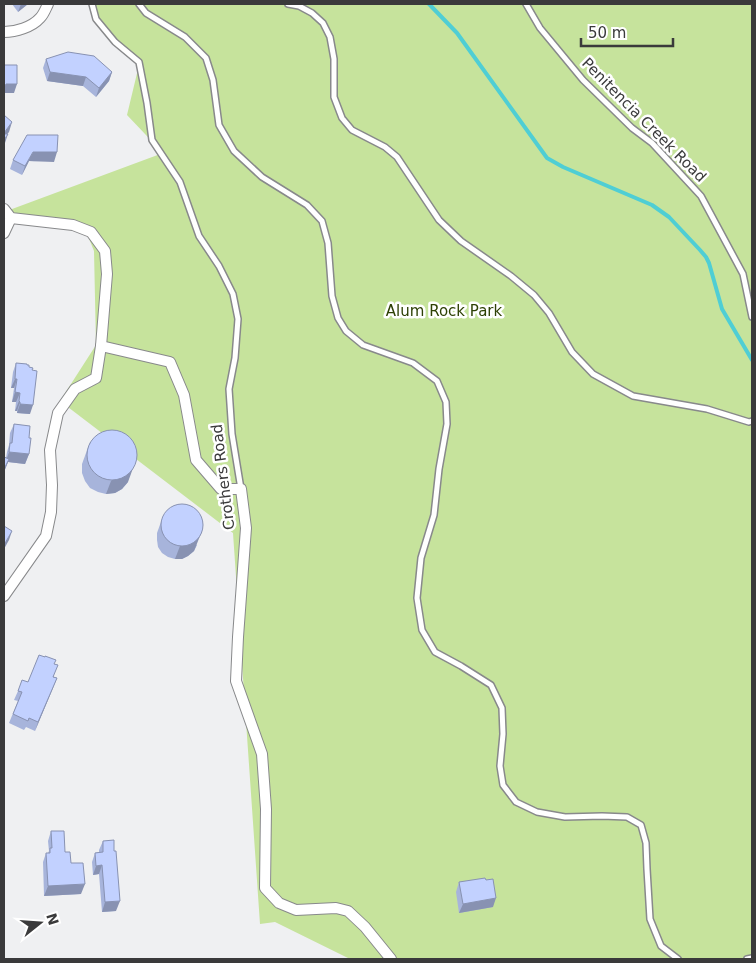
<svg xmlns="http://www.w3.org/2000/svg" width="756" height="963" viewBox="0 0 756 963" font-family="'DejaVu Sans',sans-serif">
	<rect width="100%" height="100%" fill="#eff0f2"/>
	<path fill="#c6e39c" d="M92,4H752V959H350L275,922L260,924L233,533L60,401L96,345L94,251L88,236L71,230L4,216V212L163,153L127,115L139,65L95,21Z"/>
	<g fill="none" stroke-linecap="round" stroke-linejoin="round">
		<path stroke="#4fced4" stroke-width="4" d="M429,4L457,33L547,158L563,167L652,205L669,217L700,250L706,257L709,263L722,309L752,360"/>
		<defs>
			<g id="service">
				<path d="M92,4L96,19L115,42L139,62L147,103L152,140L180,182L199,236L219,266L233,294L238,319L235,358L229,389L232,434L241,489"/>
				<path d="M139,4L146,13L185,37L206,58L213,80L219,125L234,151L262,177L307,205L322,221L328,243L332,296L338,318L346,331L363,345L413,363L437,381L446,402L447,424L439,469L434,515L421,558L417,598L422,630L435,652L461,666L491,685L502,708L503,734L500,766L503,785L516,802L537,812L565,817L602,816L627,817L641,825L646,843L647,869L650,919L661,946L678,959"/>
				<path d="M288,4L299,6L312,13L323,23L330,37L334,59V97L342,118L352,130L385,147L397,157L439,220L461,241L511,276L534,295L549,313L572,352L593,374L633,396L707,409L749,422L752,421"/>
				<path d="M526,4L540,28L583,80L632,128L652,143L701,196L743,274L752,317"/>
				<path d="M747,959L752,958"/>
			</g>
			<g id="minor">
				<path d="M4,32C16,32 32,27 40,18C44,14 46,8 48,4"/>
				<path d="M4,209L11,218L73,225L91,232L105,251L107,274L101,346L96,378L75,389L58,413L50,450L52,485L51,512L46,536L4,596"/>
				<path d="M4,233L11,218"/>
				<path d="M101,346L170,362L184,395L196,460L221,489H241L246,528L238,637L236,681L262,754L266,809L265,888L279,903L296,910L336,908L348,911L365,927L391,959"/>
			</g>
		</defs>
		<use href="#service" stroke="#88898b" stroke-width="8"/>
		<use href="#minor" stroke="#88898b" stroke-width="12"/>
		<use href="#service" stroke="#fff" stroke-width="5"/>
		<use href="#minor" stroke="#fff" stroke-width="10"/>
	</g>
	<g fill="#a7b4db">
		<path d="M12,4H28L18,12Z"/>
		<path d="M46,59L112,72L109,81L96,97L83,86L47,81L43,68Z"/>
		<path d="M13,160L54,162L29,161L22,175L10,169Z"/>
		<path d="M16,363L30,414L17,413V411H15L16,402H12L14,388H11L13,372Z"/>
		<path d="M14,424L29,438V454L25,464L8,462L4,472V457L6,458L7,452L9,445L10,433Z"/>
		<path d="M90,442L128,482L122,489L115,493L106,494L98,492L90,488L85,481L82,473V464Z"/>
		<path d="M162,519L197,545L194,551L188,556L182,559H175L168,557L162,553L158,547L157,540V533Z"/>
		<path d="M54,664V677L57,678L35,731L26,727L24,730L9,723L18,701L14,700L18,691L28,682Z"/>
		<path d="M51,831L65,852L71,863L81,894L44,896L43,862L46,853H48L49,851L48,841Z"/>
		<path d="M103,841L116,911L102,912L99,874L93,875L92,862L95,853L99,852V850Z"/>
		<path d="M459,882L493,907L459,913L456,892Z"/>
	</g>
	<g fill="#8892b2">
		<path d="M21,4H28L18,12Z"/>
		<path d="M50,72L86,77L83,86L47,81Z"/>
		<path d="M112,72L109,81L96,97L99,88Z"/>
		<path d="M6,84H17L14,93H4V86Z"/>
		<path d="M12,122L9,132L4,138V133Z"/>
		<path d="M8,134L5,143L4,145V140Z"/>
		<path d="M33,152H57L54,162L29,161L22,175L25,166Z"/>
		<path d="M15,379H17L14,388H11Z"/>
		<path d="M15,392L20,393L16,402H12Z"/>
		<path d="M19,401L20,402L17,411H15Z"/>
		<path d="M20,404L33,405L30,414L17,413Z"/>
		<path d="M9,452L29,454L25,464L8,462L4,472L6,461Z"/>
		<path d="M136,460L128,482L122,489L115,493L106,494L111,481Z"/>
		<path d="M12,531L9,540L4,549V545Z"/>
		<path d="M202,531L194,551L188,556L182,559H175L180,546Z"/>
		<path d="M57,678L53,688L35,731L38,722Z"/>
		<path d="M102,865L99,874L93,875L96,866Z"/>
		<path d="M85,884L81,894L44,896L48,886Z"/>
		<path d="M496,898L493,907L459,913L463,904Z"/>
		<path d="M120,901L116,911L102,912L105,902Z"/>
	</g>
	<g fill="#c2d1ff" stroke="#8892b2">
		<path d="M68,52L94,56L112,72L99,88L86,77L50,72L46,59Z"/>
		<path d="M4,65H17V84H6L5,86H4Z"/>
		<path d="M4,115L12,122L4,133Z"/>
		<path d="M4,134H8L4,140Z"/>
		<path d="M27,135H58L57,152H33L25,166L13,160Z"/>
		<path d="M16,363L27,364V365H29V367L33,368L32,370L37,371L33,405L20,404V402L19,401L20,393L15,392L17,379H15Z"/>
		<path d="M14,424L30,426L29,438H31L29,454L9,452L10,443H12Z"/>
		<circle cx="112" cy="455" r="25"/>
		<path d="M4,457L9,459L4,469Z"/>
		<circle cx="182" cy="525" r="21"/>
		<path d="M4,526L12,531L4,545Z"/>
		<path d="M39,655L45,657V656L56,660L54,664L58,665L53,677L57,678L38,722L29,718L28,721L13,714L22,692L18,691L22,680L28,682Z"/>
		<path d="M51,831H64L65,852H70L71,863H83L85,884L48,886L46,853H50V848H52Z"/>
		<path d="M114,840V851H116L120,901L105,902L102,865L96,866L95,853L103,852V841Z"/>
		<path d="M485,878L486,880L493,879L496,898L463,904L459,882Z"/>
	</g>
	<g text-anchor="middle" stroke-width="5" stroke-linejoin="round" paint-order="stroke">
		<g font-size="15" fill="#3a3a3b" stroke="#fff">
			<text transform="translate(644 120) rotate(45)" y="5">Penitencia Creek Road</text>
			<text transform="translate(223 477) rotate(-97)" y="5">Crothers Road</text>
		</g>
		<g font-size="15" fill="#2e4105" stroke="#fff">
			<text x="444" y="316">Alum Rock Park</text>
		</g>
	</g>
	<rect width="756" height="963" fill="none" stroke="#3a3a3b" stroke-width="10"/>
	<g transform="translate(40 923) rotate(73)" stroke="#ffffff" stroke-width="4" paint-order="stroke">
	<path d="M0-4L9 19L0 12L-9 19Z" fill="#3a3a3b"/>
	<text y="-8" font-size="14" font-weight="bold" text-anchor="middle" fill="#3a3a3b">N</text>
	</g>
	<path d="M581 38v8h92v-8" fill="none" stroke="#3a3a3b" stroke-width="2.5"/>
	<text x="588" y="38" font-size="15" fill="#3a3a3b" stroke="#ffffff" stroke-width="4" paint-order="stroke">50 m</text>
</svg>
